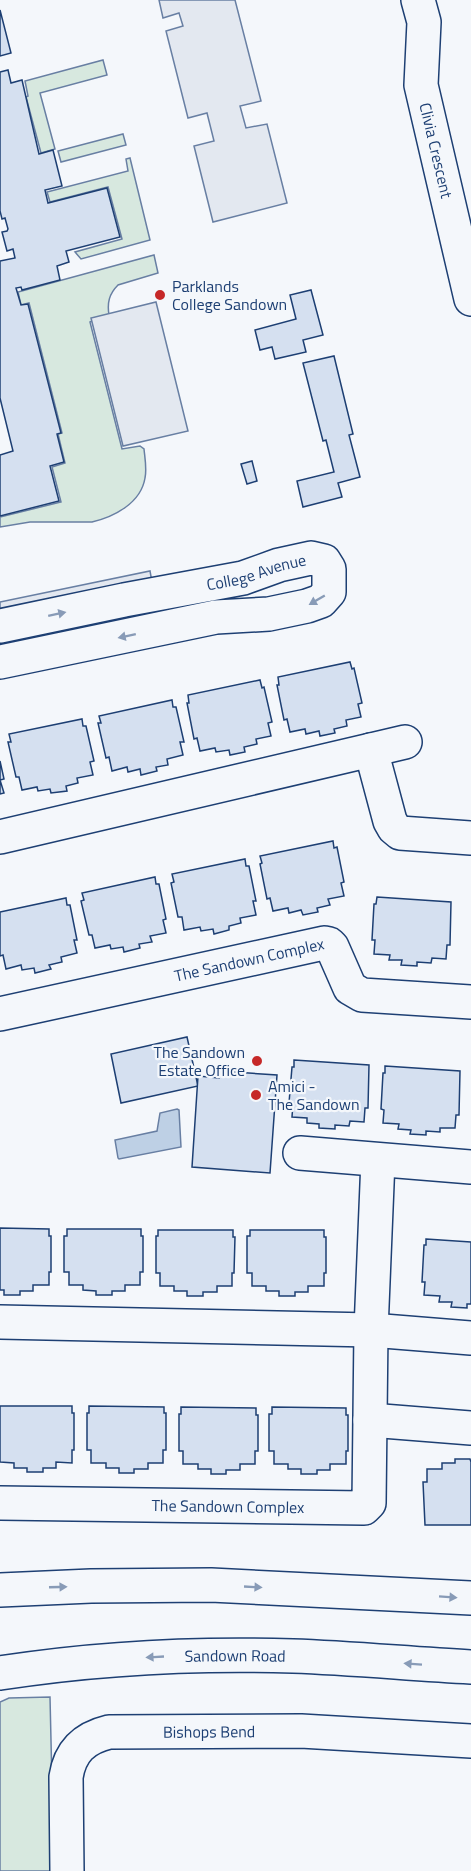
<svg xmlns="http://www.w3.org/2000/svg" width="471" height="1871" viewBox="0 0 471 1871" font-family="'Titillium Web',sans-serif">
	<rect width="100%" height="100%" fill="#f4f7fb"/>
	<g fill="#d7e8df" stroke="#687fa3" stroke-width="1.5">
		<path d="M103,60L107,75L40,93L55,149L41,153L26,97L28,96L25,81Z"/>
		<path d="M123,134L126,145L61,162L58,151Z"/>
		<path d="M130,158L150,240L81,259L75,252L122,239L108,187L50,202L47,192L128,171L126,159Z"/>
		<path d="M154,255L158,273L118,285C109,294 107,303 109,315L90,322L122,449L140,446L144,449C145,459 147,469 145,478C141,503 114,517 92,522H30L0,527V517L61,502L52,467L65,463L58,434L62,433L29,303L21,305L18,292Z"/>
		<path d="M50,1697L54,1871H0V1702L9,1698Z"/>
	</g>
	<g fill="#e3e8f0" stroke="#687fa3" stroke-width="1.5">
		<path d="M159,0H235L261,101L240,106L246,128L267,124L287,203L213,222L194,146L214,141L207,113L188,118L166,31L183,26L179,13L163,18Z"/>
		<path d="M156,302L188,431L123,446L91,318Z"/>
		<path d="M150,571L152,582L0,614V602Z"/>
	</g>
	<path fill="#bed0e5" stroke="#687fa3" stroke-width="1.5" d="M177,1109L179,1110L181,1147L119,1159L118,1158L115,1140L157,1131L160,1113Z"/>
	<g fill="#d5e0f0" stroke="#1d3f73" stroke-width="1.5">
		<path d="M0,10L11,53L0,56Z"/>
		<path d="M8,70L11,83L22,80L39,154L53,150L62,186L45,190L48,203L107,188L120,237L66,251L69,262L57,266L60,280L22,290L21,287L16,288L21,305L28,304L61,433L57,434L64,462L50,466L59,501L0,516V455L13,451L0,398V261L15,258L13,249L7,251L2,232L7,231L8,229L5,218L2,219L0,211V72Z"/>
		<path d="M311,290L323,335L303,340L306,352L275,359L272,347L260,350L255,330L296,319L290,295Z"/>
		<path d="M334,356L353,434L349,435L360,477L338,483L342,497L303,507L297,481L334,472L326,440L323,441L303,363Z"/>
		<path d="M252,461L257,481L247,484L241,464Z"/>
		<path d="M350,662L352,669L354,668L362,703L358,704L361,717L346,720L347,726L334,729L335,733L320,736L319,731L306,734L305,729L290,732L287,719L284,720L277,685H279L278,677Z"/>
		<path d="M260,680L262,688L264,687L272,722L268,723L271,736L256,739L257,744L244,747L245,752L230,755L229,750L216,752L215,748L200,751L197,738L194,739L187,703H189L188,695Z"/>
		<path d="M172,700L173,707H176L184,742H180L183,755L167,759L168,765L156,767L157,771L141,775L140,769L128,772L127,767L112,771L109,757L106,758L98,723H101L99,716Z"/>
		<path d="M82,719L83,726H86L94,761L90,762L93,775L77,778L78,783L66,786L67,791L51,793L50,789L38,791L37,787L22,790L19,777H16L8,742H11L9,734Z"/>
		<path d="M0,761L4,779L0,780L4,793L0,794Z"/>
		<path d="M333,841L334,848L337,847L344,882L341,883L344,896L328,899L330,905L317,908L318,912L303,915L301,910L289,913L288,908L273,911L270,898L267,899L260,864L262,863L260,856Z"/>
		<path d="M245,859L246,866H249L256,901H253L256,915L240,918L241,923L229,926V930L214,934L213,929L201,931L200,927L184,930L182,917H178L171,883L174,882L172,874Z"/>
		<path d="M155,877L156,884H159L166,919L163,920L166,933L150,936L152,942L139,944L140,948L124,952L123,947L111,949L110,945L95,948L92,935H89L81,901L84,900L82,893Z"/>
		<path d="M377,897L451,902L450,945H447L446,959L432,958L431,963L417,962V966L401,965L402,960H389L390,955L374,954L375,940H372L374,904H376Z"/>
		<path d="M66,898L67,905H70L77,940H74L77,953L61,957L62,962L49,965L51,969L35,973L34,968L22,970L21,965L6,969L3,955L0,956V912Z"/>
		<path d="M187,1037L198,1086L121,1103L111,1054Z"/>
		<path d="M294,1060L369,1065L368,1108H365L364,1122L350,1121L349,1126L335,1125V1129L319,1128V1124L307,1123V1118L292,1117L293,1103H289L292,1067H294Z"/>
		<path d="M385,1066L460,1071L459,1115H456L455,1128H440V1132L426,1131V1135L410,1134L411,1130L398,1129L399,1124L383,1123L384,1110L381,1109L383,1073H385Z"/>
		<path d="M220,1071L277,1075L270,1173L192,1167L198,1076L219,1078Z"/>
		<path d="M0,1228L49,1229V1236H51V1272H49V1285H33V1291H20V1295H4V1290H0Z"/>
		<path d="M67,1229H141V1236H143V1272H140V1285H125V1291H112V1295H96V1291L83,1290V1285H69V1272H64V1236H67Z"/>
		<path d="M158,1230H233V1237H235L234,1273H232V1286H217V1292H203V1296H187V1291H174V1286H160V1273H156V1236H158Z"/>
		<path d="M250,1230H324V1237H326V1273H324V1286H308V1292H295V1296H279V1291H266V1286H252V1273H247V1236H250Z"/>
		<path d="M426,1239L471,1242V1304H467V1308L451,1307L452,1302H439L440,1296L424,1295L425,1282H422L424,1245H426Z"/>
		<path d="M0,1406H72V1413H74V1450H72V1463L56,1462V1468H43V1472H27V1468H14V1463L0,1462Z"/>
		<path d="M89,1406L164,1407V1413H166V1450H163V1463H148V1469H134V1473H119V1468H106V1463H91V1450H87V1413H89Z"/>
		<path d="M181,1407L256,1408V1415H258V1451H255V1464H240V1470H226V1474H211V1469H198V1464H183V1451H179V1414H181Z"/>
		<path d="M272,1407L346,1408V1415H348V1451H346V1464H330V1470H317V1474H301V1469H288V1464H274V1451H269V1414H272Z"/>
		<path d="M455,1459H470L471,1462V1525H425L423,1482H427V1469H442V1463H455Z"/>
	</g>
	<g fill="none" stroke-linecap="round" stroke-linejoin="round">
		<defs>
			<g id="minor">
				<path id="s1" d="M418,0L424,22L421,85L471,299"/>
				<path id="s2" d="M0,626L124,600L243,578L279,565L311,558L324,561L329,569V592L321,601L307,606L269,614L216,617L0,662"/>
				<path d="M371,750L390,821L394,828L400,833L471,838"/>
				<path d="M0,837L405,742"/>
				<path id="s3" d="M0,1014L324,943L329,944L332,947L350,988L362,995L471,1002"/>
				<path d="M300,1153L471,1167"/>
				<path d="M0,1322L371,1330L471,1338"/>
				<path d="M370,1420L471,1428"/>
				<path id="s4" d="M0,1503L364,1508L369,1503L371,1330L378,1160"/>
				<path id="s5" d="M67,1871L66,1777C70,1751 84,1738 109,1732L301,1731L471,1741"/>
			</g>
			<g id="major">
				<path d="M0,1590L91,1586L211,1585L471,1598"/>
				<path id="s6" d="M0,1673C97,1658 195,1653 293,1656C352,1658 412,1664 471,1667"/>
			</g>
		</defs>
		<use href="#minor" stroke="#1d3f73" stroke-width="36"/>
		<use href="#major" stroke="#1d3f73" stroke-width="36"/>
		<use href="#minor" stroke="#f4f7fb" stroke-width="33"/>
		<use href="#major" stroke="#f4f7fb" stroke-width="33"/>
	</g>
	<defs><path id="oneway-solid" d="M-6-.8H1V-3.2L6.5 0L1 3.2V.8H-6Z" transform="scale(1.5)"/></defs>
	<g fill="#889bb7">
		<use href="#oneway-solid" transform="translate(317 600) rotate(150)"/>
		<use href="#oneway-solid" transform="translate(57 614) rotate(-12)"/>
		<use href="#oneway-solid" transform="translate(127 636) rotate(168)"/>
		<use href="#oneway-solid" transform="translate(58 1587) rotate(-2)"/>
		<use href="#oneway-solid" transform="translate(253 1587) rotate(3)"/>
		<use href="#oneway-solid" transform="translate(448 1597) rotate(4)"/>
		<use href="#oneway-solid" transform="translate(155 1657) rotate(177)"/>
		<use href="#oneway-solid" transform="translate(413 1664) rotate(-176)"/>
	</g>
	<g fill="#c62828" stroke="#f4f7fb" stroke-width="2">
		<circle cx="160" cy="295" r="6"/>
		<circle cx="257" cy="1061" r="6"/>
		<circle cx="256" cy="1095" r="6"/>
	</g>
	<g text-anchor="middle" stroke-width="4.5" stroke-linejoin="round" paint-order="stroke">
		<g font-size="16" fill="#1d3f73" stroke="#f4f7fb">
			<text dy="6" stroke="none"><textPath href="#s1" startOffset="153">Clivia Crescent</textPath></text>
			<text dy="6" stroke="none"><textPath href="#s2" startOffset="262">College Avenue</textPath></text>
			<text dy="6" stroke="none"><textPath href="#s3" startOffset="255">The Sandown Complex</textPath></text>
			<text dy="6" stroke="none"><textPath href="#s4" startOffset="228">The Sandown Complex</textPath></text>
			<text dy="6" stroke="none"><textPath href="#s6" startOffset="236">Sandown Road</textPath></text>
			<text dy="6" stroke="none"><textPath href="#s5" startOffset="261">Bishops Bend</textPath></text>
		</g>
		<g font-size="16" fill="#1d3f73" stroke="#f4f7fb" text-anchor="start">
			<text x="172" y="292">Parklands<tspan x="172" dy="18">College Sandown</tspan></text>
			<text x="245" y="1058" text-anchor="end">The Sandown<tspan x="245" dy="18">Estate Office</tspan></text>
			<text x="268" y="1092">Amici -<tspan x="268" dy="18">The Sandown</tspan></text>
		</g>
	</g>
</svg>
